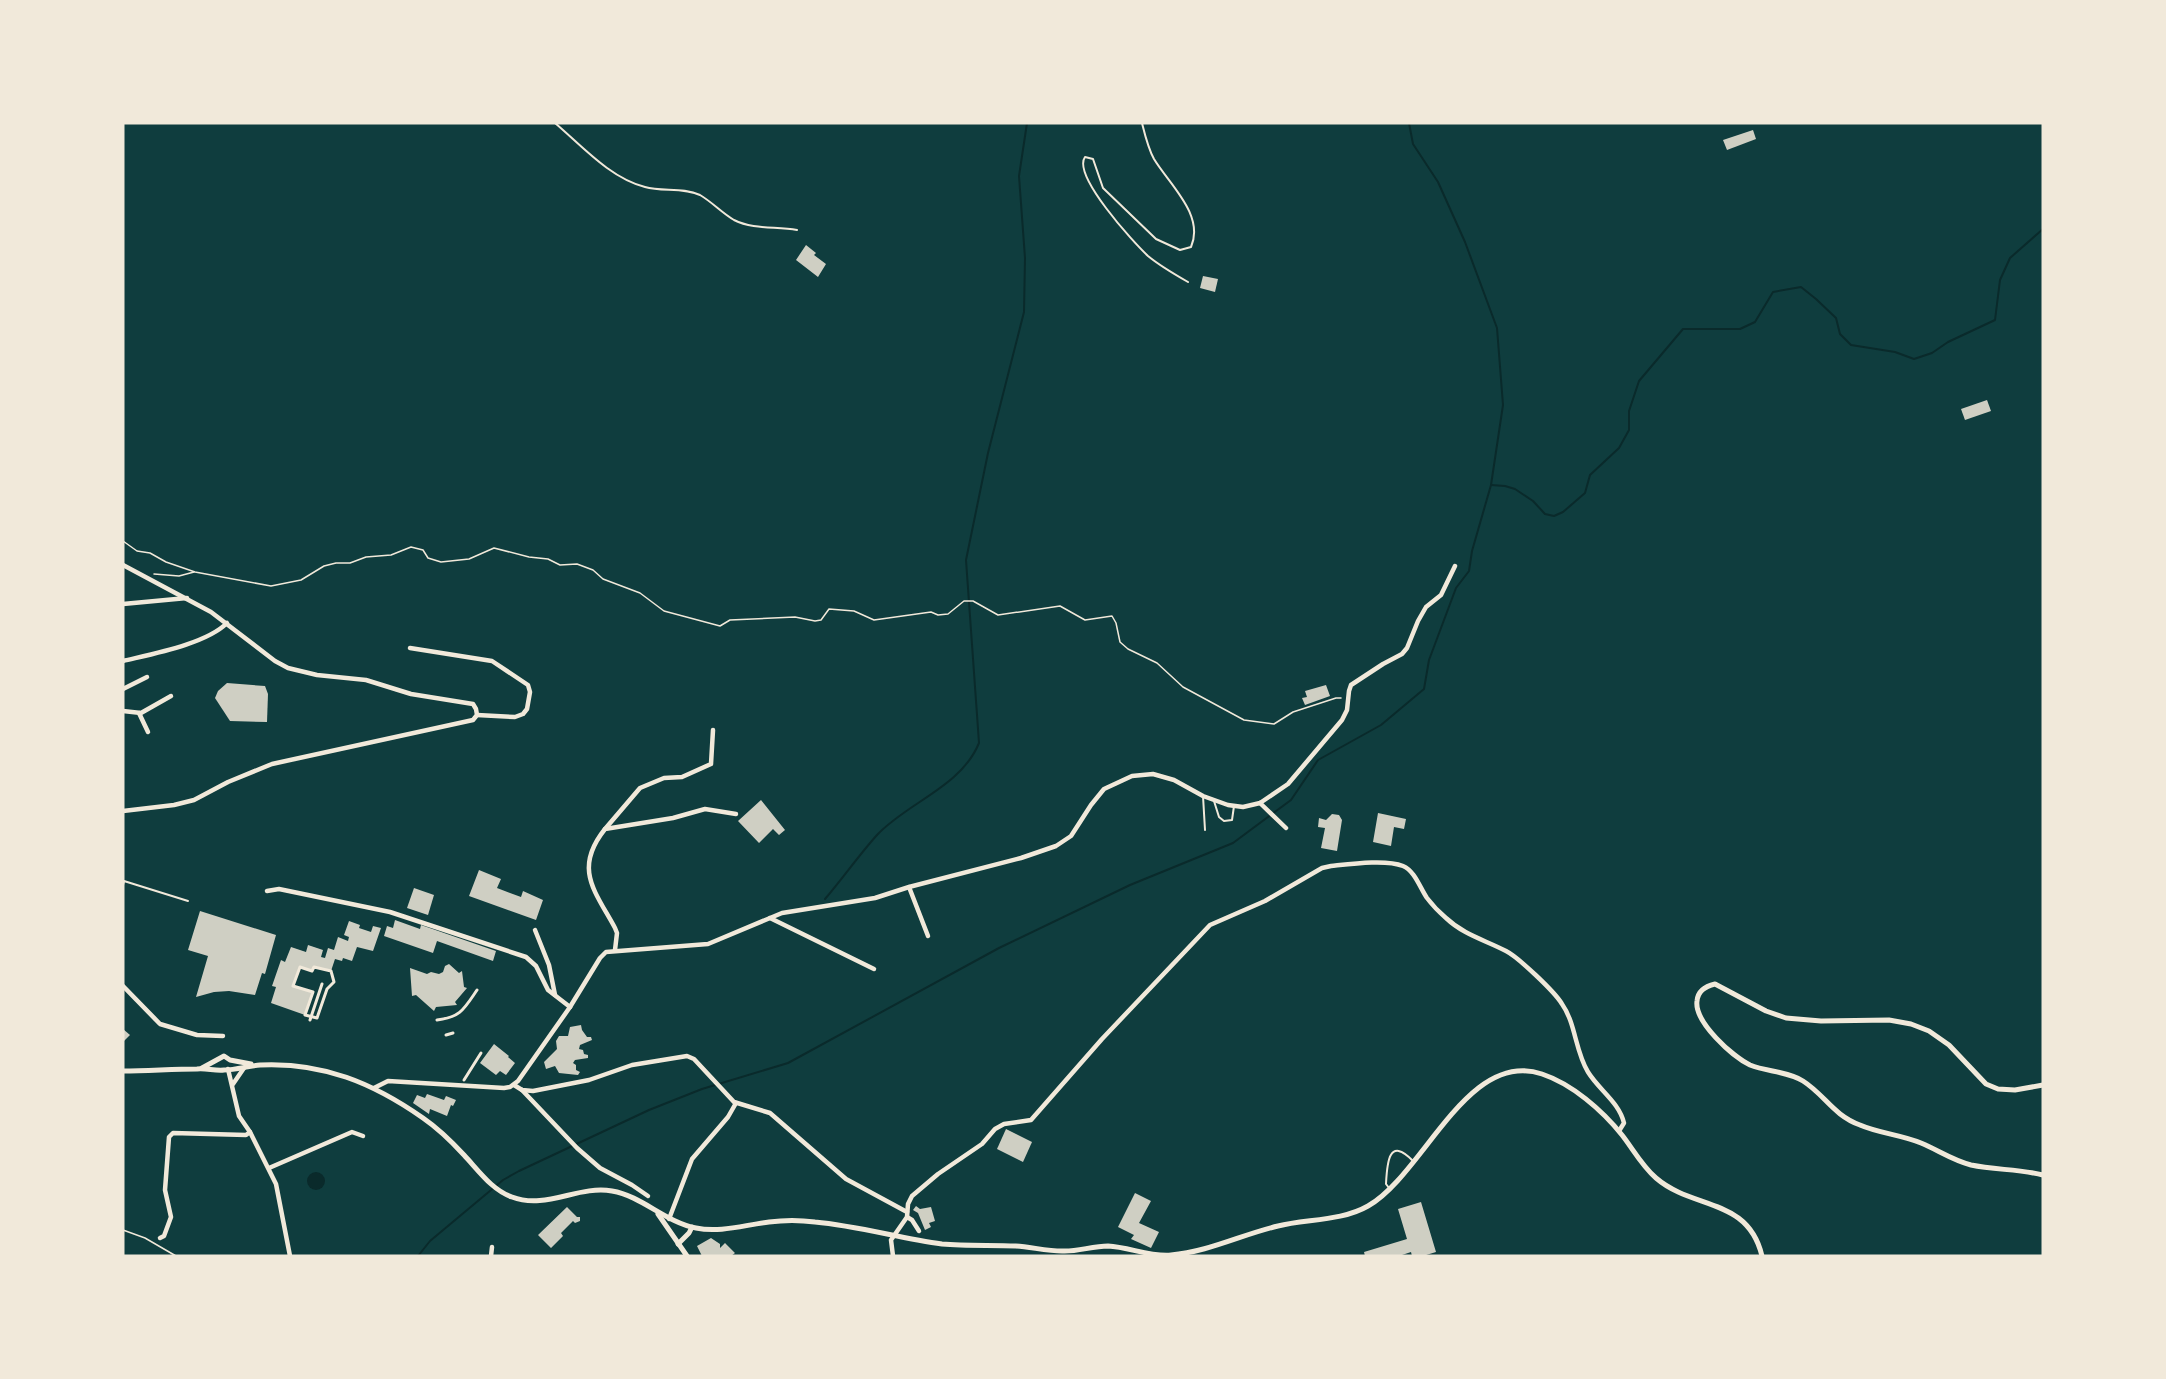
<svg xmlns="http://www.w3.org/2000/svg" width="2166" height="1379" viewBox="0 0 2166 1379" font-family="Lato,sans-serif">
	<rect width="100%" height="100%" fill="#0f3d3e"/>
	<circle fill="#0a2a2b" cx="316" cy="1181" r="9"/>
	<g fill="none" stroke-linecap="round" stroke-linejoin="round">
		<g stroke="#0a2a2b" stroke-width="2">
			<path d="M1491,485L1505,486L1515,489L1533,501L1545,514L1554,516L1563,512L1585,493L1590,475L1619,448L1629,430V411L1639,381L1683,329H1740L1755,322L1773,292L1801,287L1816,299L1836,318L1840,334L1851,345L1895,352L1914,359L1932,353L1948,342L1995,320L2000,280L2010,258L2043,229"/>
			<path d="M825,899C843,878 859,855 877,835C908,802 961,787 979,743L966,560L988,453L1024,312L1025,258L1019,176L1027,123"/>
			<path d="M418,1256L430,1241L503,1180L519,1171L649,1110L702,1089L788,1063L999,948L1130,885L1233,843L1291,800L1318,760L1381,725L1424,689L1429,660L1456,588L1469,571L1472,551L1491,485L1503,405L1497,328L1465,242L1438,182L1413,144L1409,123"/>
		</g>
	</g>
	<g fill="#cfcfc3">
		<path d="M1753,130L1756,139L1727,150L1723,140Z"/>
		<path d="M806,245L816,253L814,255L826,264L818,277L796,260Z"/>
		<path d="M1203,276L1218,279L1215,292L1200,288Z"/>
		<path d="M1987,400L1991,411L1965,420L1961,409Z"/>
		<path d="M227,683L265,686L268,694L267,722L230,721L215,698L218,691Z"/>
		<path d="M1326,685L1330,696L1305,705L1302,698L1307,697L1305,691Z"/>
		<path d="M761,800L785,830L779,835L773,829L759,843L738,821Z"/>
		<path d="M1378,813L1406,819L1404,829L1394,827L1391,846L1373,842Z"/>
		<path d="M1332,814L1339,815L1342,820L1337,851L1321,848L1325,828L1318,827L1319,818L1326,820Z"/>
		<path d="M479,870L501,879L497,888L521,897L523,891L543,900L536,920L469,896Z"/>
		<path d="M414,888L434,895L428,915L407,908Z"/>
		<path d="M200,911L276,935L265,974L262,973L255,995L229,991L214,992L196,997L208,956L188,950Z"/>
		<path d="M395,920L420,929L421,925L496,951L493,961L437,941L433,953L384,936L387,926L393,928Z"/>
		<path d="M349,921L360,925L359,928L371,932L373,926L381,928L373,951L357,947L352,961L343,958L342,961L335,959L331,971L314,967L312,971L300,967L293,986L313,992L305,1015L271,1003L276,987L272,986L281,960L285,962L291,947L306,952L308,945L323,950L321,957L325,958L328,948L334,950L338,937L348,941L349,937L344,935Z"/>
		<path d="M449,964L459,973L462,971L464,987L467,988L455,1002L457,1005L436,1007L434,1011L416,995L412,996L410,968L427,974L431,972L439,974L443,972L445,966Z"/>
		<path d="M581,1025L582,1030L587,1037H591L592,1040L580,1045L579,1049L583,1050L584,1054L588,1055V1058L575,1060L573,1063L576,1065V1070L580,1072L578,1075L559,1073L555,1066L546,1069L544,1062L557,1049L556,1041L559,1036H568L570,1027Z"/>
		<path d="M123,1029L130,1035L123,1042Z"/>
		<path d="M494,1044L509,1056L508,1057L515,1063L506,1075L500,1071L496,1075L480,1063Z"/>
		<path d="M427,1094L444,1100L446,1096L456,1100L453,1106L451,1105L447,1116L430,1109L429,1114L413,1103L417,1095L425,1098Z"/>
		<path d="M1006,1129L1032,1142L1023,1162L997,1149Z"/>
		<path d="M1135,1193L1151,1201L1139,1223L1159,1232L1151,1248L1131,1239L1134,1235L1118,1227Z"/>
		<path d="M1421,1202L1436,1252L1423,1256H1412L1411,1252L1399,1256H1365L1364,1252L1407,1239L1398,1209Z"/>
		<path d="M916,1206L920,1209L931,1207L935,1221L929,1223L931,1227L925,1230L918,1213L913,1210Z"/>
		<path d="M567,1207L577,1217H580V1221L575,1223L573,1221L561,1233L563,1236L551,1248L538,1235Z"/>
		<path d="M711,1238L720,1244V1248L725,1243L735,1253L731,1256H702L697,1246Z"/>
	</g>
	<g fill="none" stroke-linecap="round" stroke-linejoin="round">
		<g stroke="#f1e9da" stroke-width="1.5">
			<path d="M123,541L137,551L150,553L166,562L195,572L271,586L301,580L324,566L336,563H350L366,557L391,555L411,547L423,550L428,558L441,562L469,559L494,548L529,557L548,559L560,565L577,564L593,570L603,579L640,593L664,611L720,626L730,620L795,617L815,621L821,620L829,609L854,611L874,620L931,612L938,615L948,614L964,601H973L998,615L1060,606L1085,620L1112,616L1116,623L1120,642L1128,649L1157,663L1183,687L1244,720L1274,724L1293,712L1336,698H1341"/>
			<path d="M154,574L179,576L194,572"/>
			<path d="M123,1230L145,1238L176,1256"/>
		</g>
		<g stroke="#f1e9da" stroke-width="2">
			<path d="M555,123C582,146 610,178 645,187C662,192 683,187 700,195C712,202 722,213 734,220C754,230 776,226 797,230"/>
			<path d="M1142,123C1145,135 1148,148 1154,159C1169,184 1205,215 1191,247L1180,250L1156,239L1103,188L1093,159L1085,157C1072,175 1133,242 1148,256C1160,266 1174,274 1188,282"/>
			<path d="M1203,796L1205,830"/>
			<path d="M1214,801L1219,817L1224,821L1232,820L1234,806"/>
			<path d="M123,885L124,881L188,901"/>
			<path d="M1389,1188L1386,1184C1387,1165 1388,1135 1413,1161"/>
		</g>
		<g stroke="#f1e9da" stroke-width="3">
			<path d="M300,967L312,971L314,967L331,971L334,982L327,989L317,1018L305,1015L313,992L293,986Z"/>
			<path d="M310,1020L322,984"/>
			<path d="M437,1020C461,1017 464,1009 477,990"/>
			<path d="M446,1035L453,1033"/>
			<path d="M464,1080L481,1053"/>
		</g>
		<g stroke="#f1e9da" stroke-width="4.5">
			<path d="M123,565L211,612L275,661L288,668L317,675L366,680L411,694L473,704L476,709L477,715L473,720L272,764L228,782L194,800L174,805L123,811"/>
			<path d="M123,604L187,598"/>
			<path d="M410,648L492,661L528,685L530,692L527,709L523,714L515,717L477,715"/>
			<path d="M123,661C152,654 206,644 227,623"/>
			<path d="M123,689L147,677"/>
			<path d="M123,711L141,713L171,696"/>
			<path d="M139,713L148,732"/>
			<path d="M1260,803L1286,828"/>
			<path d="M605,829L640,788L664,778L682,777L711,764L713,730"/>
			<path d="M909,887L928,936"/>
			<path d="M267,891L279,889L390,912L526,957L536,966L548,990L570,1007"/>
			<path d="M770,918L874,969"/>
			<path d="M535,930L549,965L555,995"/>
			<path d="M615,950L617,933L615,928C595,891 573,869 605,829L673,818L705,809L736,814"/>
			<path d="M123,986L160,1024L197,1035L223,1036"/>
			<path d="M228,1069L239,1116L250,1132L276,1184L290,1256"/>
			<path d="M233,1084L244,1068"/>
			<path d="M514,1085L522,1090L533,1091L589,1080L632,1065L687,1056L694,1059L734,1102L770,1113L846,1179L907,1212"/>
			<path d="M374,1088L388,1081L504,1088L510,1087L518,1081L570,1007L600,958L606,952L708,944L782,913L875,898L909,887L1021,858L1056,846L1071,836L1091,805L1104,789L1132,776L1153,774L1174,780L1203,796L1228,805L1243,807L1260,803L1288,784L1342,720L1347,710L1349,691L1351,685L1383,664L1402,654L1407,648L1418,621L1426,607L1441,595L1455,566"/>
			<path d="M522,1090L577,1148L600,1168L632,1185L648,1196"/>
			<path d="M269,1168L352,1132L363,1136"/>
			<path d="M907,1217L912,1220L919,1231"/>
			<path d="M669,1219L692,1159L728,1117L736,1103"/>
			<path d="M160,1238L164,1236L171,1217L165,1190L169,1137L173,1133L246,1135L250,1132"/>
			<path d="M491,1256L492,1247"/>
			<path d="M893,1256L891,1240L907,1217L908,1204L912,1196L938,1174L982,1144L995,1129L1004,1124L1031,1120L1102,1039L1210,925L1265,901L1322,868L1331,866C1350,864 1386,859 1403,866C1415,871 1420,888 1427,898C1433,906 1439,912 1446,918C1464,935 1485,940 1506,951C1518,957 1555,992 1562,1004C1576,1024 1575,1051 1588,1072C1599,1090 1619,1102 1624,1123L1619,1131"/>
		</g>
		<g stroke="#f1e9da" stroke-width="5">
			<path d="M202,1068L224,1056L230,1060L251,1064"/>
			<path d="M123,1071C148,1071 172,1069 197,1069C206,1068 215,1071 224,1070C236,1070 248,1066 260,1065C323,1062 373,1083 423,1118C439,1129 452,1142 464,1155C479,1171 492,1190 512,1197C546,1210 578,1185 612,1191C642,1196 665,1222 696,1228C720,1233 744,1225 769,1222C784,1220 800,1220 815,1222C858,1226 899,1238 942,1244C966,1246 991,1245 1016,1246C1031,1247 1047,1251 1062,1251C1077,1252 1092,1246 1108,1246C1129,1247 1150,1257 1171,1255C1208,1252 1243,1234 1278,1226C1307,1219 1342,1221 1368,1206C1424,1174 1467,1049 1542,1074C1572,1084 1602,1110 1622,1135C1633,1149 1642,1166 1656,1178C1693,1210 1748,1197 1762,1256"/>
			<path d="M2043,1085L2015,1090L1998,1089L1986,1084L1949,1045L1929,1031L1911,1024L1889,1020L1821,1021L1786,1018L1766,1011L1715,984C1706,986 1698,990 1697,1001C1694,1022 1733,1057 1750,1065C1767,1072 1787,1071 1803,1081C1825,1095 1833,1115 1860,1125C1878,1133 1902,1135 1921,1143C1938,1150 1952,1160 1971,1165C1995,1170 2019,1169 2043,1175"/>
			<path d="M658,1214L687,1256"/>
			<path d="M678,1244L689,1233L692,1227"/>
		</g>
	</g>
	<rect width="2166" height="1379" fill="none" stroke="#f1e9da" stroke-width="249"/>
</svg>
